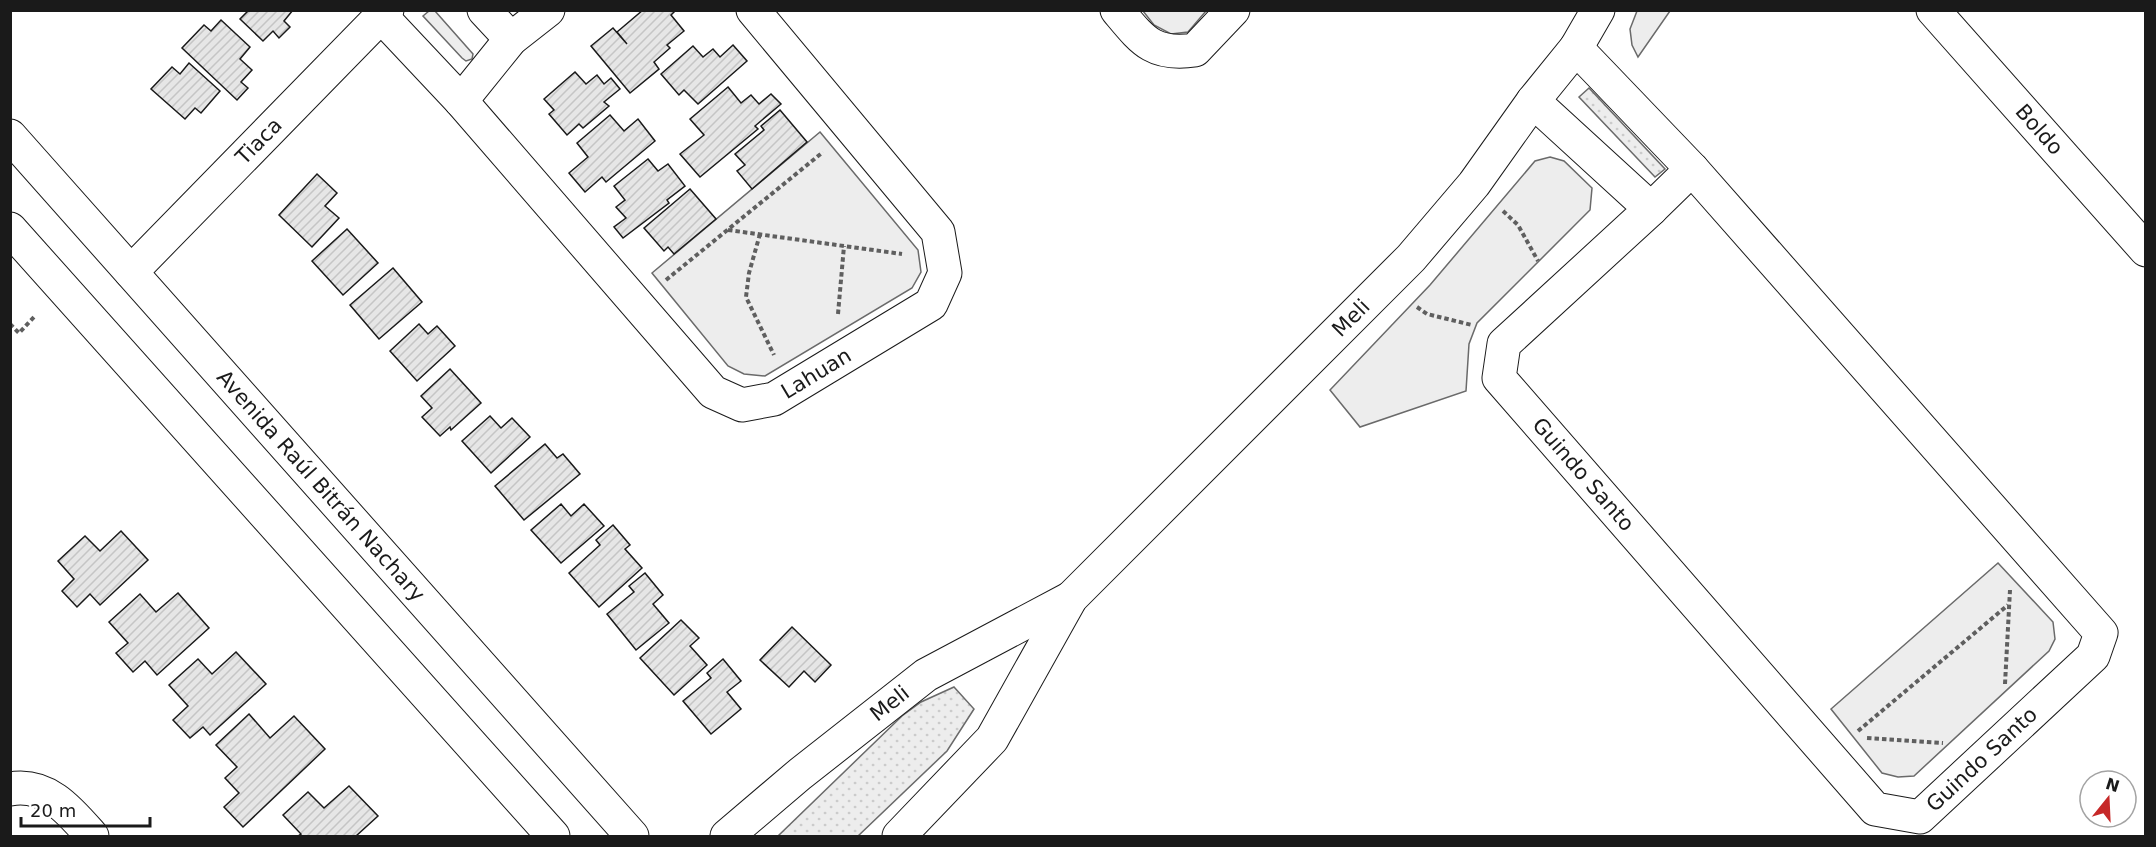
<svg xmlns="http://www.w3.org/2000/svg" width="2156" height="847" viewBox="0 0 2156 847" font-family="'DejaVu Sans',sans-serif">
	<defs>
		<pattern id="grass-dots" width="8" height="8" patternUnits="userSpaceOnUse" patternTransform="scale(1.5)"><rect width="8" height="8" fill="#ededed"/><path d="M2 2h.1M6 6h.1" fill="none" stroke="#cbcbcb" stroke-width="1.8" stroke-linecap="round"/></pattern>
		<pattern id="building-hatch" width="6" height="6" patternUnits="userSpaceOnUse" patternTransform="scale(1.5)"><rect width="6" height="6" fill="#e6e6e6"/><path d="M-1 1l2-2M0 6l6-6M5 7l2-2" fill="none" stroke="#c5c5c5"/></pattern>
	</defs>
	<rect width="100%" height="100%" fill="#fff"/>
	<g fill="url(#grass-dots)" stroke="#6a6a6a" stroke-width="1.5">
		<path d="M1589,88L1665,169L1655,177L1579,97Z"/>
		<path d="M954,687L974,709L947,751L858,836H778L902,716L921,702Z"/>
	</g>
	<g fill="#ededed" stroke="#6a6a6a" stroke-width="1.5">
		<path d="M429,11H435L473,54L472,59L466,61L462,58L423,16Z"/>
		<path d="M1143,11H1206L1188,32L1171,34L1154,25Z"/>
		<path d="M1637,11H1670L1638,57L1632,45L1630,29Z"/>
		<path d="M820,132L918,250L921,272L912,288L765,376L744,374L728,366L652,273Z"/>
		<path d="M1550,157L1564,161L1592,188L1590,210L1477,323L1469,344L1466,391L1360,427L1330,390L1430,285L1535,161Z"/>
		<path d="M1998,563L2053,622L2055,639L2049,651L1914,776L1898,777L1882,773L1831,709Z"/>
	</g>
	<g fill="url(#building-hatch)" stroke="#1a1a1a" stroke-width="1.5">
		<path d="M249,10H293L284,21L290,27L279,38L273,31L263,41L240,19Z"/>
		<path d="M643,10H676L671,15L684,31L667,45L670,48L654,62L659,69L630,93L591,46L613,28L627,44L617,32Z"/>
		<path d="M221,20L250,47L240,59L252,70L241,82L248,88L237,100L182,48L204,25L211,31Z"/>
		<path d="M733,45L747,61L698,104L684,90L679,95L661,74L693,46L703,57L713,49L720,57Z"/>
		<path d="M189,63L220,91L201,113L195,108L185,119L151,89L172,67L180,74Z"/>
		<path d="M575,72L586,84L597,75L604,84L611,78L620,89L604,102L609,106L583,128L579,124L567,135L549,114L554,110L544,99Z"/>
		<path d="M728,87L741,103L751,95L759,104L771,94L781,104L755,126L758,129L700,177L680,154L704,135L690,119Z"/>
		<path d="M780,110L807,142L752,189L737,171L745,165L735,154L764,130L761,126Z"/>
		<path d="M610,115L624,131L638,119L655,141L606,182L602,177L585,192L569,173L588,157L577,143Z"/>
		<path d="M648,159L658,171L668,164L685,186L667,200L669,203L623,238L614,227L626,218L616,207L625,200L614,186Z"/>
		<path d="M317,174L337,193L325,206L339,218L312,247L279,215Z"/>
		<path d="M690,189L716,219L674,254L668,247L664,251L644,228Z"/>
		<path d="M347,229L378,263L343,295L312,261Z"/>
		<path d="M393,268L422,302L379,339L350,305Z"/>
		<path d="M419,324L428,334L437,326L455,346L417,381L390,351Z"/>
		<path d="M450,369L481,403L451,430L450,427L440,436L422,417L432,408L421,396Z"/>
		<path d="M490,416L501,428L512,418L530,437L491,473L462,441Z"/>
		<path d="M545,444L557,458L563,454L580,474L524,520L495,486Z"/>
		<path d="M561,504L571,516L584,504L604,526L561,563L531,530Z"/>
		<path d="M613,525L630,545L625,549L642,568L599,607L569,573L600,545L596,540Z"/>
		<path d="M121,531L148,560L100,605L90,594L77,607L62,591L74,579L58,561L85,536L100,551Z"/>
		<path d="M645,573L663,595L653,604L669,623L636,650L607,614L634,592L629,586Z"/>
		<path d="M178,593L209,628L157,675L145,661L133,672L116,653L128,643L109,622L140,594L156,612Z"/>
		<path d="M681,620L699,638L690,646L707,665L674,695L640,658Z"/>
		<path d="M792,627L831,665L815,682L804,671L789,687L760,660Z"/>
		<path d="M236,652L266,684L210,735L203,727L190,738L173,720L188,706L169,685L198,659L212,674Z"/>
		<path d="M723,659L741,681L727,692L741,709L711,734L683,701L711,678L707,673Z"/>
		<path d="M249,714L270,738L294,716L325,749L243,827L224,807L239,793L225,778L237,767L216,745Z"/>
		<path d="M349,786L378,816L356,836H298L301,834L283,815L308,792L324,808Z"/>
	</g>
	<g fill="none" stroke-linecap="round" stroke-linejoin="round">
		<defs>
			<g id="minor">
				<path d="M484,10L511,39"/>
				<path d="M1117,10C1143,41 1153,56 1195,50L1233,10"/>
				<path id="s1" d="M1933,10L2146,250"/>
				<path id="s2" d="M382,17L461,101L713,392L742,405L774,399L931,304L945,273L938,232L753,10"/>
				<path d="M461,101L511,39L548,10"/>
				<path id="s3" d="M1533,101L1651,209L1504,344L1499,378L1875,809L1920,817L2093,656L2101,633L1692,169L1576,48"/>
				<path d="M1651,209L1692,169"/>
				<path id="s4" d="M131,272L387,10"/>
				<path d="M10,789C47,782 71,812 92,836"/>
				<path id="s5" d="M727,836L800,774L926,675L1071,598"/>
				<path id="s6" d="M899,836L992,739L1071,598L1411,258L1474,184L1533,101L1576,48L1598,10"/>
			</g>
			<g id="secondary">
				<path id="s7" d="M10,136L632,836"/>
				<path d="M10,229L553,836"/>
			</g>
		</defs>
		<use href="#minor" stroke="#1a1a1a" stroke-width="35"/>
		<use href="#secondary" stroke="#1a1a1a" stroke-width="35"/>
		<g stroke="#5f5f5f" stroke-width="4" stroke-dasharray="4.5 3" stroke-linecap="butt">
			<path d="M1503,211L1518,225L1538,261"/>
			<path d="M728,230L902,254"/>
			<path d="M760,234L749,273L746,297L774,355"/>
			<path d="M666,280L823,152"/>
			<path d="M1417,307L1427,314L1472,325"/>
			<path d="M838,314L844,246"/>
			<path d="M10,324L19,333L35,316"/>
			<path d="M2005,684L2010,590"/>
			<path d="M1858,731L2008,605"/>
			<path d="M1867,738L1943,743"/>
		</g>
		<use href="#minor" stroke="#fff" stroke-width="33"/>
		<use href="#secondary" stroke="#fff" stroke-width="33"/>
	</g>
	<g text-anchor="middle" stroke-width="4.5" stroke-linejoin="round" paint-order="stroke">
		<g font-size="21" fill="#1a1a1a" stroke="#fff">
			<text dy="7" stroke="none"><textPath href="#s1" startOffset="160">Boldo</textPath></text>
			<text dy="7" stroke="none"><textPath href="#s4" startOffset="183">Tiaca</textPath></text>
			<text dy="7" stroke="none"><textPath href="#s6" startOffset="692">Meli</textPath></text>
			<text dy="7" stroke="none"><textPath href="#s2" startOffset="614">Lahuan</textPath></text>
			<text dy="7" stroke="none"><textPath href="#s3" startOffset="522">Guindo Santo</textPath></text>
			<text dy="7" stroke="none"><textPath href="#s7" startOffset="468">Avenida Raúl Bitrán Nachary</textPath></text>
			<text dy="7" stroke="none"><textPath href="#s5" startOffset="210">Meli</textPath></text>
			<text dy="7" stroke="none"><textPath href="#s3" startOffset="1096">Guindo Santo</textPath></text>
		</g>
	</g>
	<rect width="2156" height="847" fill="none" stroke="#1a1a1a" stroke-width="24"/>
	<g transform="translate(2108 799) rotate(18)"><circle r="28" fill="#ffffff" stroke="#a3a3a3" stroke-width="1.5"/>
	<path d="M0-4.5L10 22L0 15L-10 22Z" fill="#c62828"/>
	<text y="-9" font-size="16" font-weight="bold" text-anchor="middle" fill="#1a1a1a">N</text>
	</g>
	<path d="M21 817v9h129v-9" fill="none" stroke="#1a1a1a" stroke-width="3"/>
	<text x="30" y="817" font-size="18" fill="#1a1a1a" stroke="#ffffff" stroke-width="4.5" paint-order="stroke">20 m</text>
</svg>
